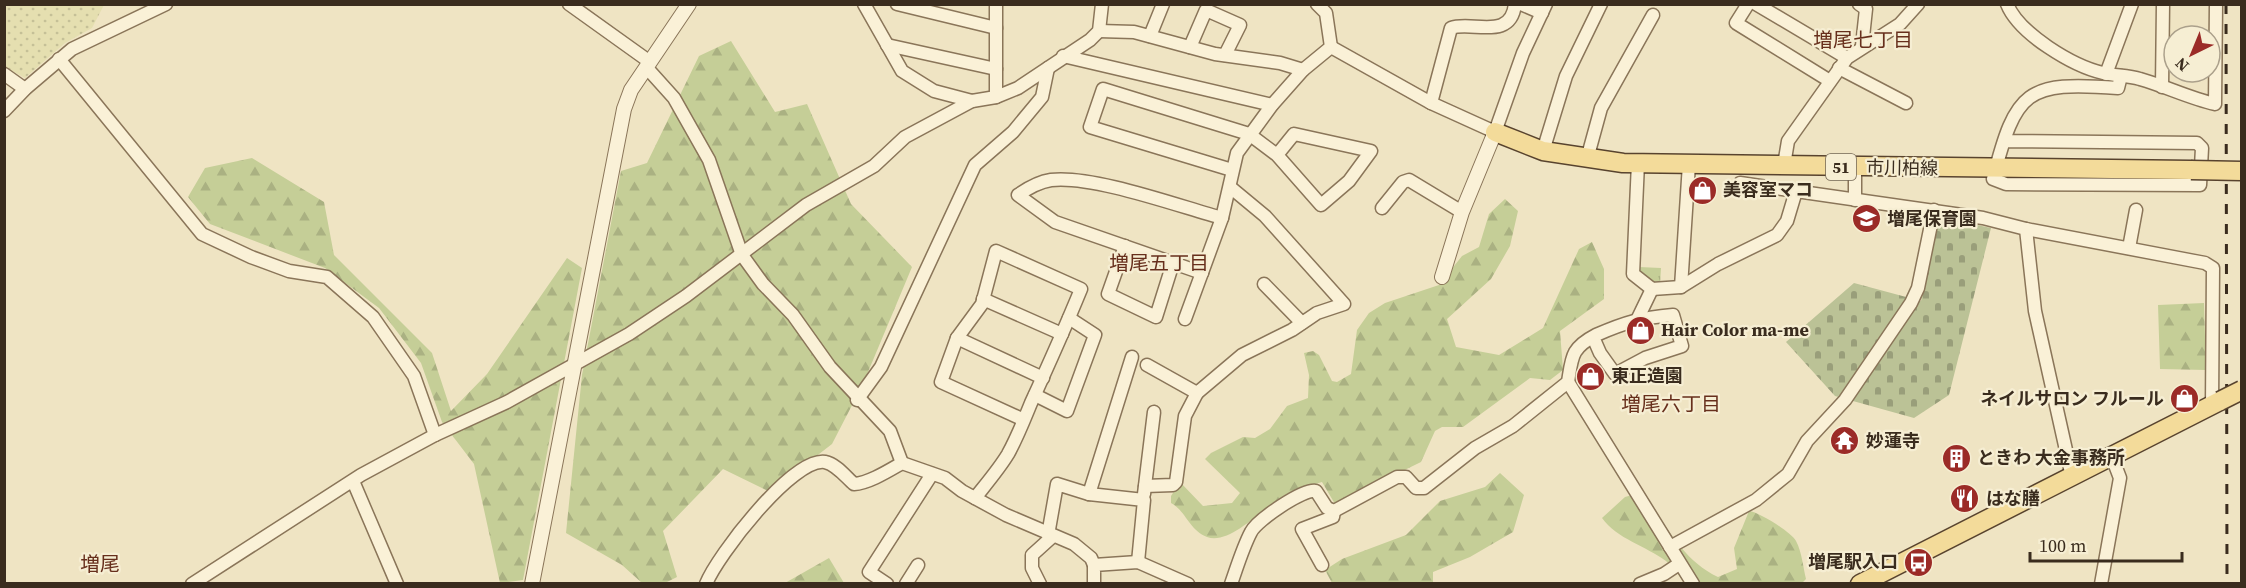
<svg xmlns="http://www.w3.org/2000/svg" width="2246" height="588" viewBox="0 0 2246 588" font-family="'Source Serif 4','Noto Sans JP',serif">
	<defs>
		<pattern id="farmland-dots" width="8" height="8" patternUnits="userSpaceOnUse" patternTransform="scale(1.5)"><rect width="8" height="8" fill="#e5dfb0"/><path d="M2 2h.1M6 6h.1" fill="none" stroke="#c5c097" stroke-width="1.8" stroke-linecap="round"/></pattern>
		<pattern id="grass-tufts" width="24" height="20" patternUnits="userSpaceOnUse" patternTransform="scale(1.5)"><rect width="24" height="20" fill="#c5ce97"/><path d="M3 7l-1-3M5 7V3M7 7l1-3M15 17l-1-3M17 17v-4M19 17l1-3" fill="none" stroke="#aab182"/></pattern>
		<pattern id="forest-firs" width="22" height="20" patternUnits="userSpaceOnUse" patternTransform="scale(1.5)"><rect width="22" height="20" fill="#c5ce97"/><path d="M5 1l3.5 6h-7zM16 11l3.5 6h-7z" fill="#aab182"/></pattern>
		<pattern id="cemetery-stones" width="16" height="16" patternUnits="userSpaceOnUse" patternTransform="scale(1.5)"><rect width="16" height="16" fill="#bbc296"/><path d="M2 7V4a2 2 0 0 1 4 0v3zM10 15v-3a2 2 0 0 1 4 0v3z" fill="#999e7a"/></pattern>
	</defs>
	<rect width="100%" height="100%" fill="#efe4c3"/>
	<path fill="url(#farmland-dots)" d="M4,5L5,4L104,5L92,28L65,43L25,78L5,67Z"/>
	<path fill="url(#grass-tufts)" d="M1639,267L1661,268L1660,285L1655,286L1640,276Z"/>
	<g fill="url(#forest-firs)">
		<path d="M731,41L775,112L807,104L851,204L912,267L863,384L832,444L770,492L723,469L663,531L677,577L665,583H642L622,565L566,533L582,375L621,171L647,163L699,56Z"/>
		<path d="M252,158L324,202L334,255L432,353L451,411L487,374L567,258L582,268L523,580L500,583L474,464L442,422L421,363L379,308L325,268L210,224L188,197L205,168Z"/>
		<path d="M1505,199L1518,211L1510,246L1491,279L1447,319L1456,347L1499,355L1543,328L1579,249L1592,242L1604,269V299L1560,331L1563,370L1550,380L1530,378L1463,427H1442L1435,431L1421,462L1335,504L1322,482C1310,486 1298,489 1287,494C1266,504 1231,546 1207,537C1189,530 1186,511 1171,503V496L1180,482L1203,506L1232,503L1240,493L1205,459L1211,453L1243,437L1255,438L1270,429L1287,406L1308,398L1309,375L1304,353L1313,351L1319,355L1332,381L1337,382L1351,374L1357,330L1369,313L1385,303L1439,285L1462,256L1479,247L1489,214Z"/>
		<path d="M2204,303L2206,370L2160,369L2158,305Z"/>
		<path d="M1500,473L1524,495L1513,532L1470,557L1433,572V583H1332L1325,570L1342,559L1406,535L1440,501L1485,487Z"/>
		<path d="M1643,492C1665,524 1682,560 1718,577L1737,569L1734,548L1749,511C1759,512 1791,532 1796,541C1802,552 1803,567 1806,579L1801,584L1685,583C1679,576 1673,567 1666,561C1646,546 1617,539 1602,518L1625,497Z"/>
		<path d="M829,558L844,583H785Z"/>
	</g>
	<path fill="url(#cemetery-stones)" d="M1940,217L1991,228L1949,395L1914,418L1835,396L1786,342L1854,283L1921,301Z"/>
	<g fill="none" stroke-linecap="round" stroke-linejoin="round">
		<defs>
			<g id="minor">
				<path d="M569,4L650,62"/>
				<path d="M864,4L902,71L934,91L972,101"/>
				<path d="M897,4L996,28"/>
				<path d="M1515,4C1511,42 1471,20 1451,28L1431,103L1495,132L1523,53L1546,4"/>
				<path d="M1521,4L1542,13"/>
				<path d="M1748,4L1736,23L1830,81"/>
				<path d="M1756,4L1847,58"/>
				<path d="M1859,4L1866,9L1862,46"/>
				<path d="M2007,4C2019,34 2073,66 2103,73C2115,76 2128,75 2140,79C2165,86 2189,98 2215,104L2216,4"/>
				<path d="M1099,31L1134,32L1215,54L1280,63L1303,70"/>
				<path d="M1150,36L1163,4"/>
				<path d="M887,45L996,69"/>
				<path d="M1190,47L1206,10L1240,25L1225,55"/>
				<path d="M1331,47L1431,103"/>
				<path d="M1063,56L1272,105"/>
				<path d="M59,59L202,234L251,257L289,271L327,277L373,317L414,376L435,435"/>
				<path d="M647,68L674,98L709,160L742,255L763,284L793,315L830,367L890,431L902,463"/>
				<path d="M1839,68L1906,103"/>
				<path d="M4,74L25,89"/>
				<path d="M2106,74L2132,4"/>
				<path d="M2162,87L2163,4"/>
				<path d="M996,97V4"/>
				<path d="M4,111L25,89L72,49L166,4"/>
				<path d="M2005,141L2197,143L2202,148L2200,185L2006,184L1993,179C2016,90 2026,81 2118,88L2121,76"/>
				<path d="M1543,151L1566,76L1601,4"/>
				<path d="M1587,159L1601,108L1653,15"/>
				<path d="M1638,163L1633,274L1652,289L1681,287L1718,264L1777,235L1787,221L1796,191"/>
				<path d="M1784,165L1788,141L1847,58L1900,24L1918,4"/>
				<path d="M1232,170L1090,127L1103,89L1249,134L1277,155L1321,205L1349,181L1371,151L1294,134L1277,155"/>
				<path d="M1740,183L1983,218L2026,229L2035,311L2072,477"/>
				<path d="M1855,200V167"/>
				<path d="M1382,208L1403,182L1409,180L1462,212"/>
				<path d="M2026,229L2205,263L2213,268L2212,405"/>
				<path d="M1125,246L1108,294L1156,317L1173,263"/>
				<path d="M2129,248L2136,210"/>
				<path d="M1202,273L1055,222L1018,195C1028,188 1038,182 1051,180C1093,175 1178,206 1222,218"/>
				<path d="M1264,284L1302,323"/>
				<path d="M1681,287L1689,164"/>
				<path d="M983,299L1062,334"/>
				<path d="M1638,318L1652,289"/>
				<path d="M1185,319L1222,218L1237,153L1272,105L1303,70L1331,47L1326,13L1317,4"/>
				<path d="M957,338L1043,378"/>
				<path d="M1147,365L1197,393L1242,355L1292,330L1317,313L1344,304L1265,216L1230,187"/>
				<path d="M1568,382L1693,584"/>
				<path d="M1035,395L1067,411L1095,335L1069,318"/>
				<path d="M857,400L881,367L975,165L1013,132L1042,97L1048,68"/>
				<path d="M353,481L397,584"/>
				<path d="M1145,486L1173,485L1176,482L1185,416L1197,393"/>
				<path d="M1089,494L1132,357"/>
				<path d="M1144,494L1154,412"/>
				<path d="M975,498C986,484 999,469 1008,454C1017,438 1024,420 1031,403C1048,366 1065,328 1081,289L996,251L982,304L957,338L941,382L1024,420"/>
				<path d="M1048,535L1057,484L1089,494L1144,500L1138,562"/>
				<path d="M1670,547L1756,500L1788,474L1807,441L1845,400L1911,303L1918,288L1934,210"/>
				<path d="M1322,565L1302,529L1333,517L1334,511"/>
				<path d="M192,584L361,475L435,435L507,402L629,334L686,296L806,205L874,166L905,137L972,101L996,97L1018,88L1090,40L1099,31L1102,4"/>
				<path d="M706,584C717,556 793,457 825,462C836,464 846,477 854,484C869,483 888,471 902,463L945,478L962,491L1006,515L1074,544L1091,558L1094,565"/>
				<path d="M887,584L869,572L932,474"/>
				<path d="M906,584L918,565"/>
				<path d="M1040,584L1032,568V555L1053,536"/>
				<path d="M1094,584V565L1138,562L1188,584"/>
				<path d="M1231,584C1237,567 1243,547 1251,532C1257,520 1304,488 1316,491L1327,508L1334,511L1397,477H1406L1416,488H1424L1475,448L1513,426L1568,382C1572,357 1571,348 1596,335C1626,322 1640,318 1673,315L1682,346L1645,358L1615,374L1600,353L1593,337"/>
				<path d="M1640,584L1664,574L1679,564"/>
				<path d="M2101,584L2120,478L2112,457"/>
			</g>
			<g id="tertiary">
				<path d="M1442,277L1462,212L1495,132"/>
				<path d="M532,584L624,109L631,90L689,4"/>
			</g>
			<g id="primary">
				<path d="M1495,132L1543,151L1623,163L2191,170"/>
				<path d="M1860,584L2220,401"/>
			</g>
		</defs>
		<use href="#minor" stroke="#8a7559" stroke-width="15"/>
		<use href="#tertiary" stroke="#8a7559" stroke-width="16"/>
		<use href="#primary" stroke="#58432e" stroke-width="21"/>
		<use href="#minor" stroke="#faf1d7" stroke-width="12"/>
		<use href="#tertiary" stroke="#faf1d7" stroke-width="14"/>
		<use href="#primary" stroke="#f3db9a" stroke-width="18"/>
		<path stroke="#3a2c1e" stroke-width="3" stroke-dasharray="10 10" stroke-linecap="butt" d="M2226,4L2227,584"/>
		<defs>
			<g id="primary-bridge">
				<path d="M2191,170L2242,171"/>
				<path d="M2220,401L2242,390"/>
			</g>
		</defs>
		<use href="#primary-bridge" stroke="#58432e" stroke-width="21" stroke-linecap="butt"/>
		<use href="#primary-bridge" stroke="#f3db9a" stroke-width="18"/>
	</g>
	<defs>
		<symbol id="shop-disc" viewBox="-11 -11 22 22"><circle r="9.5" fill="#9b2b27" stroke="#f6eed3"/><path d="M-5-2.5h2.3a2.7 3.5 0 0 1 5.4 0H5L5.5 6h-11ZM-1.5-2.5h3a1.5 2.3 0 0 0-3 0Z" fill="#fff"/></symbol>
		<symbol id="school-disc" viewBox="-11 -11 22 22"><circle r="9.5" fill="#9b2b27" stroke="#f6eed3"/><path d="M0-5L7-2L0 1L-7-2ZM-4 1L0 2.5L4 1V4Q0 6-4 4Z" fill="#fff"/></symbol>
		<symbol id="temple-disc" viewBox="-11 -11 22 22"><circle r="9.5" fill="#9b2b27" stroke="#f6eed3"/><path d="M0-6L5-2H3V0L6.5 2.5H4V6H1.5V3h-3V6H-4V2.5H-6.5L-3 0V-2H-5Z" fill="#fff"/></symbol>
		<symbol id="building-disc" viewBox="-11 -11 22 22"><circle r="9.5" fill="#9b2b27" stroke="#f6eed3"/><path d="M-4-6H4V6H1V3H-1V6H-4ZM-2.5-4.3h1.7v1.8h-1.7ZM.8-4.3h1.7v1.8H.8ZM-2.5-1h1.7V.8h-1.7ZM.8-1h1.7V.8H.8Z" fill="#fff"/></symbol>
		<symbol id="restaurant-disc" viewBox="-11 -11 22 22"><circle r="9.5" fill="#9b2b27" stroke="#f6eed3"/><path d="M-5-6h1v4h1v-4h1v4h1v-4h1v5L-1.5 .5V6h-2V.5L-5-1ZM5-6V6H3V1.5H1.5Q1.5-4 5-6Z" fill="#fff"/></symbol>
		<symbol id="bus-disc" viewBox="-11 -11 22 22"><circle r="9.5" fill="#9b2b27" stroke="#f6eed3"/><path d="M-5-6H5V4H4V6H2V4H-2V6H-4V4H-5ZM-3.5-4V0h7V-4ZM-3.5 1.2v1.5H-2V1.2ZM2 1.2v1.5H3.5V1.2Z" fill="#fff"/></symbol>
	</defs>
	<g fill-rule="evenodd">
		<use href="#shop-disc" x="1686" y="174" width="33" height="33"/>
		<use href="#school-disc" x="1850" y="202" width="33" height="33"/>
		<use href="#shop-disc" x="1624" y="314" width="33" height="33"/>
		<use href="#shop-disc" x="1574" y="360" width="33" height="33"/>
		<use href="#shop-disc" x="2168" y="382" width="33" height="33"/>
		<use href="#temple-disc" x="1828" y="424" width="33" height="33"/>
		<use href="#building-disc" x="1940" y="442" width="33" height="33"/>
		<use href="#restaurant-disc" x="1948" y="482" width="33" height="33"/>
		<use href="#bus-disc" x="1902" y="546" width="33" height="33"/>
	</g>
	<g text-anchor="middle" stroke-width="4.5" stroke-linejoin="round" paint-order="stroke">
		<rect fill="#f6eed3" stroke="#726654" stroke-width="1.5" x="1826" y="154" width="30" height="26" rx="4.5"/>
		<g font-size="16" font-weight="bold" fill="#3a2c1e">
			<text x="1841" y="173">51</text>
		</g>
		<g font-size="18" fill="#3a2c1e" stroke="#f6eed3">
			<text transform="translate(1902 168) rotate(1)" y="6">市川柏線</text>
		</g>
		<g font-size="18" font-weight="bold" fill="#3a2c1e" stroke="#f6eed3" text-anchor="start">
			<text x="1723" y="196">美容室マコ</text>
			<text x="1887" y="225">増尾保育園</text>
			<text x="1661" y="336">Hair Color ma-me</text>
			<text x="1611" y="382">東正造園</text>
			<text x="2164" y="405" text-anchor="end">ネイルサロン フルール</text>
			<text x="1866" y="447">妙蓮寺</text>
			<text x="1977" y="464">ときわ 大金事務所</text>
			<text x="1986" y="505">はな膳</text>
			<text x="1898" y="568" text-anchor="end">増尾駅入口</text>
		</g>
		<g font-size="20" fill="#672f1c" stroke="#f6eed3">
			<text x="1863" y="47">増尾七丁目</text>
			<text x="1159" y="270">増尾五丁目</text>
			<text x="1671" y="411">増尾六丁目</text>
			<text x="100" y="571">増尾</text>
		</g>
	</g>
	<rect width="2246" height="588" fill="none" stroke="#3a2c1e" stroke-width="12"/>
	<g transform="translate(2192 54) rotate(223)"><circle r="28" fill="#f6eed3" stroke="#aba08b" stroke-width="1.5"/>
	<path d="M0-4.5L10 22L0 15L-10 22Z" fill="#9b2b27"/>
	<text y="-9" font-size="16" font-weight="bold" text-anchor="middle" fill="#3a2c1e">N</text>
	</g>
	<path d="M2030 552v9h152v-9" fill="none" stroke="#3a2c1e" stroke-width="3"/>
	<text x="2039" y="552" font-size="18" fill="#3a2c1e" stroke="#f6eed3" stroke-width="4.5" paint-order="stroke">100 m</text>
</svg>
